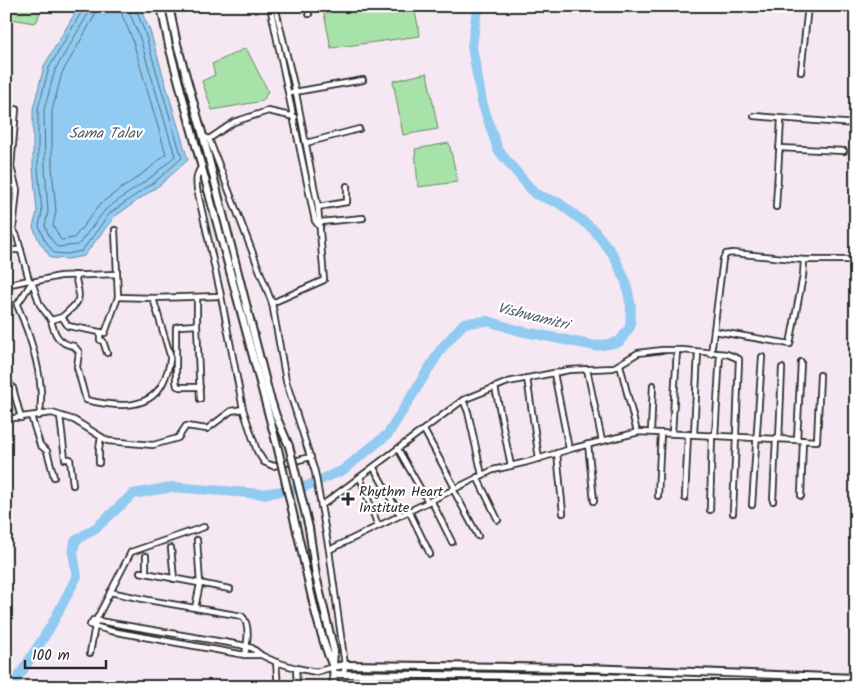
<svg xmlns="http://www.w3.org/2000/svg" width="862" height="693" viewBox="0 0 862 693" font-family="Kalam,sans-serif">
	<rect width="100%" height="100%" fill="#f5e8f2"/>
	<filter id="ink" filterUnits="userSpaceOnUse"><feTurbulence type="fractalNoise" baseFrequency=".02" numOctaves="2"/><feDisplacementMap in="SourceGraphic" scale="10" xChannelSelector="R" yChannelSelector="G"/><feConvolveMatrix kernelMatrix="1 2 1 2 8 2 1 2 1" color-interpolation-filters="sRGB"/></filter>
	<g filter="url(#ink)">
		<g fill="#a7e2a8" stroke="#69866a">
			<path d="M6,6H42L37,21L34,23L6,18Z"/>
			<path d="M336,6H414L420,36L331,48L323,8Z"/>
			<path d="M246,48L268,91L263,101L212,110L202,81L215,75L212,64Z"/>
			<path d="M427,73L438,129L403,135L393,81Z"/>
			<path d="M449,143L458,182L418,187L415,149Z"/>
		</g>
		<path fill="#92cbf1" stroke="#698ba2" d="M79,6H139L150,31L188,160L161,184L114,217L84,256L68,259L51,258L39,241L33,227L37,212L33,168V109L44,66Z"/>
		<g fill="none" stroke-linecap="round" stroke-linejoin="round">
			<g stroke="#546b7a" stroke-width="1">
				<path d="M83,6L82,11L49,68L38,109V168L42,212L39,226L44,239L54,253L67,254L82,251L110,213L157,180L182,158L145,33L135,6"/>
				<path d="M89,6L88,14L55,70L44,110L45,167L48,212L45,226L49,236L57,247L78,245L106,209L154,175L175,156L139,35L129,12L128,6"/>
				<path d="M97,6L94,17L62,73L52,111V167L56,212L53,225L61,240L74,238L101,203L149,169L166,154L132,38L122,15L121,6"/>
			</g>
			<path stroke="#92cbf1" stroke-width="10" d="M12,687L51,626L77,576L73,553L75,541L97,527L133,494L172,487L263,494L302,488L343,470L388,434L441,349L464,323L488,321L520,331L596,346L619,342L630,327L631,307L626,282L613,254L593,229L559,203L535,194L498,150L482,102L472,47L476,16L481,6"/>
			<defs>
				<g id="street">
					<path d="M270,6L315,221L320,227"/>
					<path d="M307,6L309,14"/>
					<path d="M801,72L808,6"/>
					<path d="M289,93L363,80"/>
					<path d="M754,116L856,124"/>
					<path d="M203,136L209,139L272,303L286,381L315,472L329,550L345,665L344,673"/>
					<path d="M209,139L234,122L268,111L295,117"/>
					<path d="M306,143L359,129"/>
					<path d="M779,148L844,151"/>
					<path d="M203,166C196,172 196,180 197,189L221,296L243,409L257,451L264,462L273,466L311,457"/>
					<path d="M318,207L347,202V186"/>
					<path d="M776,207L781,119"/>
					<path d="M6,219L17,236L29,280L32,282L40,305L51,320L62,317L68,326L105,333L118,297L117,274L60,276L32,282L17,305C30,334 47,385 39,416"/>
					<path d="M320,222L363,218"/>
					<path d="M13,229L17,190L11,167L16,109"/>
					<path d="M115,230L117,274"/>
					<path d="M6,250H21"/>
					<path d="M6,285L29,280"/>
					<path d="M118,297L153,298L221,296"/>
					<path d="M197,298V325L200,399"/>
					<path d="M272,303L324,280L318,207L296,93L275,6"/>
					<path d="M62,317C82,299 81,302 75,275"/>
					<path d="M51,320C54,333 58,344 74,346L79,352L77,367L86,400C116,407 152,412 165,378C168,370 171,363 170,355L153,298"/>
					<path d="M197,325L180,326L176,327V381L177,386L180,387H200"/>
					<path d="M714,331L790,344L803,276L804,260"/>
					<path d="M100,332V340L103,341L107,353"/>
					<path d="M711,354L723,259L726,254L733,253L804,260H856"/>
					<path d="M620,365L637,432"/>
					<path d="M587,369L602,441"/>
					<path d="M554,373L569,449"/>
					<path d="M6,375L7,380L13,388L21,418"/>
					<path d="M527,378L539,459"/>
					<path d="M495,387L511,466"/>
					<path d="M463,400L468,412L482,475"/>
					<path d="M31,416L40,445L47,451L54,477"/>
					<path d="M60,416L65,459H70L73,485"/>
					<path d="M6,419L52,413L74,420L108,441L153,445L178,438L186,426L207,429L231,411L243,409"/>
					<path d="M424,430L455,488"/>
					<path d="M651,432L653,385"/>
					<path d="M672,433L677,350"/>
					<path d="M694,434L698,352"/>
					<path d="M715,435L720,354"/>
					<path d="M779,439L782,368"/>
					<path d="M797,440L801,362"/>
					<path d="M588,444L594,501"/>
					<path d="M557,453L563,513"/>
					<path d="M99,463V449L101,437"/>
					<path d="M374,468L400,515"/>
					<path d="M360,477L378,526"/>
					<path d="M477,477L498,520"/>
					<path d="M453,489L478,536"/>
					<path d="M658,496L661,433"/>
					<path d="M801,496L803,440"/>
					<path d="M685,498L688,434"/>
					<path d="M431,500L452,542"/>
					<path d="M773,501L776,438"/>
					<path d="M428,502L493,470L527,462L574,448L639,432L817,441L820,375"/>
					<path d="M752,505L762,357"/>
					<path d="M321,506L463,400L508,382L569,370L613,368L638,353L662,350H682L727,354L739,359L733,513"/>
					<path d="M710,510L712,435"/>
					<path d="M409,511L430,554"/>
					<path d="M171,548L174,579"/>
					<path d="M329,550L428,502L398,449"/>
					<path d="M146,556V573"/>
					<path d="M140,572L230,589"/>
					<path d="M110,592L148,600L242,616C251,625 247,643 245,655"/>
					<path d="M195,608L200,584L197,540"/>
					<path d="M90,653L96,620L131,552L204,527"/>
					<path d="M261,655H245L111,631L90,625L93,620L241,645L252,648L261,655L276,662L296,668L316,672L333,667"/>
					<path d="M276,662L278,687"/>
					<path d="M296,668L297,687"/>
				</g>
				<g id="secondary">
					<path d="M161,6L169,46L278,449"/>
					<path d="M169,6L177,44L203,136L269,394L276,416L289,446"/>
					<path d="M297,531C308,576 315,624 333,667L334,651L316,576L309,528"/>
					<path d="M334,674L599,677L856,685"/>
					<path d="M334,687L333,667L345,665L587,668L856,678"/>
				</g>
			</defs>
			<use href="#street" stroke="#2b2b2b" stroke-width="8"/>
			<use href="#secondary" stroke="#2b2b2b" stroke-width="10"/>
			<use href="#street" stroke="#fff" stroke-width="4.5"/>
			<use href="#secondary" stroke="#fff" stroke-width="6"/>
			<defs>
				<g id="secondary-bridge">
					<path d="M289,446L309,528"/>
					<path d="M278,449L297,531"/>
				</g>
			</defs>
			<use href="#secondary-bridge" stroke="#2b2b2b" stroke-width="10" stroke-linecap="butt"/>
			<use href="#secondary-bridge" stroke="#fff" stroke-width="6"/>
		</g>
	</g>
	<path fill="#2b2b2b" stroke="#fff" stroke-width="2" d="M345.5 491.5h5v5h5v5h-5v5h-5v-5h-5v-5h5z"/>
	<g text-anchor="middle" stroke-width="4.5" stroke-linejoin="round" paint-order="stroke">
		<g font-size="14" fill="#2b2b2b" stroke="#fff" text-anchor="start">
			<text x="359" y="496">Rhythm Heart<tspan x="359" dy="16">Institute</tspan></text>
		</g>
		<g font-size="15" font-style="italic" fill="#4a5b66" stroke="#fff">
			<text x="105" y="138">Sama Talav</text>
			<text transform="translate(533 316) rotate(14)" y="5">Vishwamitri</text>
		</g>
	</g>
	<rect width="862" height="693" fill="none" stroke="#fff" stroke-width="25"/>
	<rect x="12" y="12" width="837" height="668" fill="none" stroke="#2b2b2b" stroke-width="2" filter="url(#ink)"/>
	<path d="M25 660v8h81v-8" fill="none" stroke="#2b2b2b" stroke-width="2.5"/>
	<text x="32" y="660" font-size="15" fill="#2b2b2b" stroke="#ffffff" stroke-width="4" paint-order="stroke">100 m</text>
</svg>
